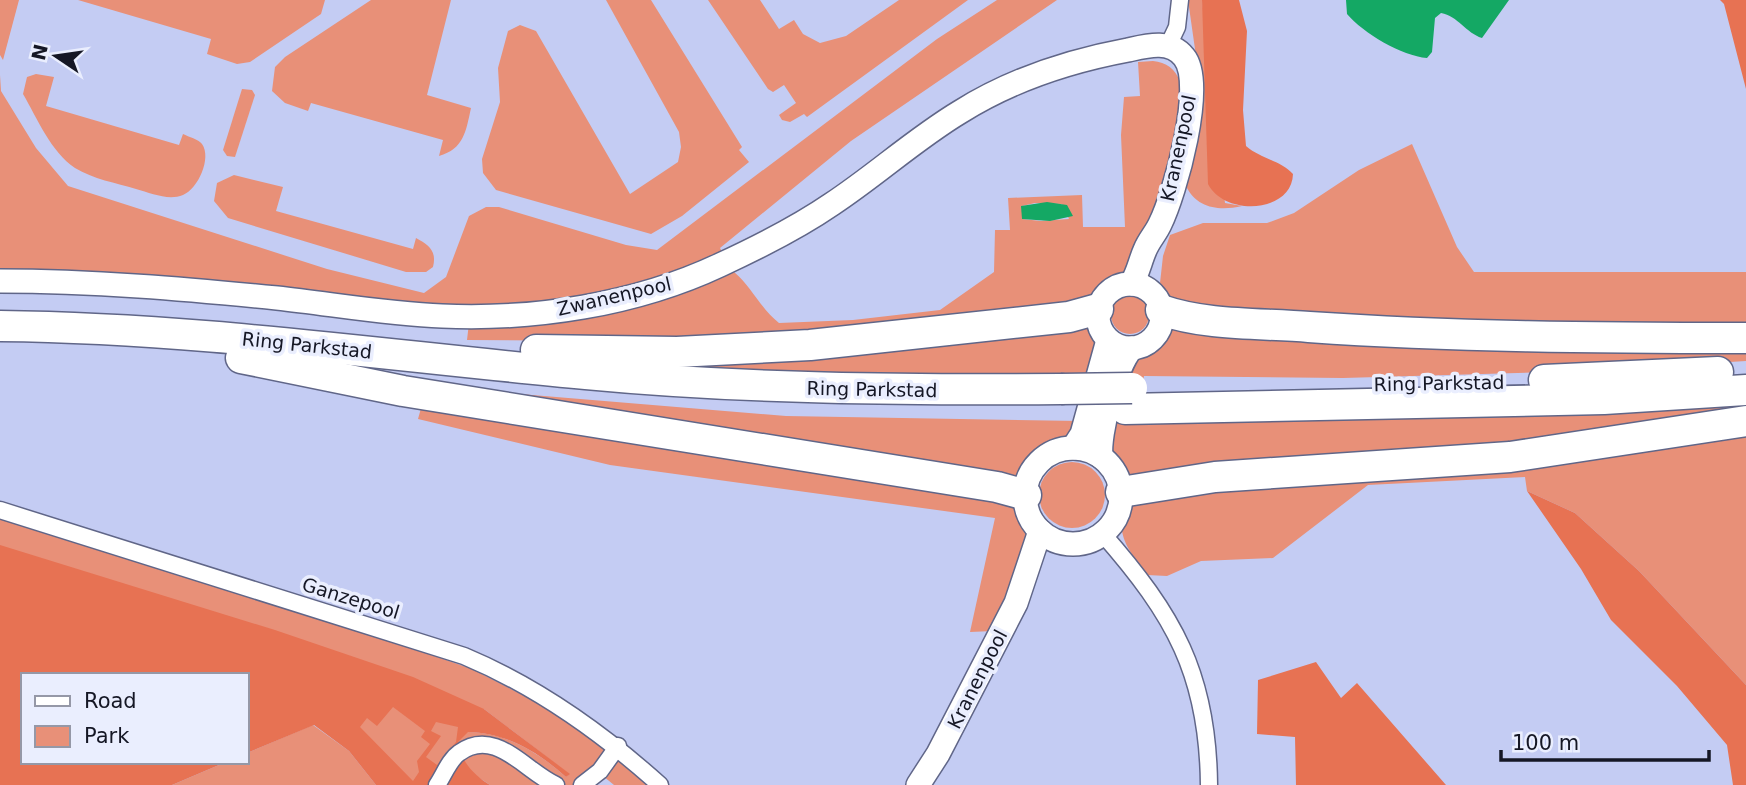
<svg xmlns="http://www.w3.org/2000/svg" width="1746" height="785" viewBox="0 0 1746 785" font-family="'DejaVu Sans',sans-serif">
	<rect width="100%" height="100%" fill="#c4ccf3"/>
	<g fill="#e89078" fill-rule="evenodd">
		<path d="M0,0H19L3,60L0,55Z"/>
		<path d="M78,0H325L321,14L250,62L237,64L207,54L211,39Z"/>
		<path d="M371,0H451L427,95L471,108C466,131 464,149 439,156L443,140L311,103L308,111L285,103L272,91L275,67L285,57Z"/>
		<path d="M606,0H651L742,147L739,150L749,162L682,216L651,234L496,190L483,173L482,159L500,102L498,68L508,31L520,25L536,31L630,194L678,162L681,147L679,132Z"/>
		<path d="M708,0H760L779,29L794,20L803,34L820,43L846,36L899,0H968L807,117L804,114L790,122L782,120L779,115L796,103L784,85L773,92L768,89Z"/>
		<path d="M997,0H1057L851,141L720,248L724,256L693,268L595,296L502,305H421L0,273V75L1,91L36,148L68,186L327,269L424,293L446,277L469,216L486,207H499L626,245L657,250L937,39Z"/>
		<path d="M1188,0H1202L1225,203L1242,206C1220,211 1197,209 1186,186L1199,77Z"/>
		<path d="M1153,61C1166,62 1176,69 1180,82C1190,111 1148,248 1128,272C1124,278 1115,279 1110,283C1103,289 1097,296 1091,303L770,342L467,340L469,323L666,294L734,272C752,287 760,308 779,323L853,320L940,310L994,272L995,230H1010L1008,198L1082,195L1083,227H1125L1121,135L1124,97L1140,96L1138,62ZM1035,203L1062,204L1069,219L1041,221L1022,219V206Z"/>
		<path d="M36,74L54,77L46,106L179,145L183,134C189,137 198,139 202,144C212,158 198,189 183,195C168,201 151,193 136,189C116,183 93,179 75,168C51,152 37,118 23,94L27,77Z"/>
		<path d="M242,89L252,90L255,95L235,157L227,156L223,150Z"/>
		<path d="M1412,144L1457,247L1474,272H1746V361L1582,371L1343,378L1144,376L1133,422L1746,398V685L1639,571L1575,513L1527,491L1525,477L1368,485L1273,558L1201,561L1167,576L1147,575C1129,551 1109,528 1132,500L1110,457L1106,436L1131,364L1156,344L1170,321L1167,300L1160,283L1163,256L1170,235L1203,223H1267L1294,213L1359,170Z"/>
		<path d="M234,175L283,187L276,211L413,249L416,238C429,245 437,251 433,267L426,272H406L228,218L214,201L217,183Z"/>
		<circle cx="1130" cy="315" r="19"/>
		<path d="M1092,320L1100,342L1097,376L840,380L659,368Z"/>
		<path d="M437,387L786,416L1080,421L1065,440L1045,448L1027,466L1019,484Z"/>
		<path d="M423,401L982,491L1022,509L1030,544L993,631L970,632L995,518L610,465L418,419Z"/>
		<circle cx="1072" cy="495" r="33"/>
		<path d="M0,516L339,623L472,669L552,710L596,740L649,785H614L603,776L592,785H490L475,775L432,785H410L247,675H23L0,728ZM484,709L569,774L566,777C538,752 507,733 469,732Z"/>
		<path d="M313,725L349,751L376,785H172L226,762H247V753Z"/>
	</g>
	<g fill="#e77253" fill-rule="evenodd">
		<path d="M1202,0H1239L1247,31L1243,110L1246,146C1261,159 1280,160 1293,174C1292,213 1225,217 1208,184Z"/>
		<path d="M1720,0H1746V89L1724,4Z"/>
		<path d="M1527,491L1575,513L1639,571L1746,685V785H1733L1727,745L1677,686L1611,620L1581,569Z"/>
		<path d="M0,545L275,630L413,677L484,709L570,774L566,777C538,752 507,733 468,732L458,742C460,761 475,776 490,785H376L349,751L314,725L247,753V675H23V762H226L172,785H0ZM393,707L425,731L421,737L430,744L417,761L419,772L413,781L360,727L367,718L377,726ZM436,722L458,727L456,742L437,765L426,757L441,736L431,731Z"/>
		<path d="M1316,662L1341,698L1357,683L1446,785H1296L1295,737L1257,734L1258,680Z"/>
	</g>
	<g fill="#14a864">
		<path d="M1346,0H1509L1482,38C1466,33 1458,16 1441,13L1435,18L1432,52L1427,58C1402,56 1363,33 1347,14Z"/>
		<path d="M1047,202L1067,205L1073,216L1050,221L1022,219L1021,206Z"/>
	</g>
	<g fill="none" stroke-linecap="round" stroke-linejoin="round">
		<defs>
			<g id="street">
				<path d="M1168,46L1177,27L1180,0"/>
				<path d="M0,510L464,656C538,687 601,732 660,785"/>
				<path d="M1102,533C1174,615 1208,674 1209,785"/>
				<path d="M437,785C444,775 449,760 459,753C495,726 526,772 556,785"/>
				<path d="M582,785L600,771L618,746"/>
			</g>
			<g id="secondary">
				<path d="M0,281C93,281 185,289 277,298C332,304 387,314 442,316C534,320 635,305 720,265C759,247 797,228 832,204C876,175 915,139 960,112C1011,80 1069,61 1128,50C1146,46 1170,39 1184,57C1206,83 1175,194 1160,224C1156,233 1149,240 1145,250C1140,261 1138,274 1131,284"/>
				<circle cx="1130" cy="316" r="32"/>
				<path d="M1073,448L1082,434L1108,340"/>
				<circle cx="1073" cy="496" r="48"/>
				<path d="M1101,457C1098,435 1116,365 1132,348"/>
				<path d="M918,785L938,754L1016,603L1040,531"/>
			</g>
			<g id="highway">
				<path d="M1161,310C1207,326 1261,323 1309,327C1455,337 1600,338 1746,338"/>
				<path d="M0,326C197,328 390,356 586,374C744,389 903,390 1061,389"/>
				<path d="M536,350L677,352L810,345L1069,317L1098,309"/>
				<path d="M241,358L403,391L997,487L1026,495"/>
				<path d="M1544,380L1718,372"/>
				<path d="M1125,409L1604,399L1746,390"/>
				<path d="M1121,492L1215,477L1510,457L1746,421"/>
			</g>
		</defs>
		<use href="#street" stroke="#606688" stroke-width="19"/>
		<use href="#secondary" stroke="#606688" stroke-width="26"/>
		<use href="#highway" stroke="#606688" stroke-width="33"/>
		<use href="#street" stroke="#fff" stroke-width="16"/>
		<use href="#secondary" stroke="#fff" stroke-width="23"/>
		<use href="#highway" stroke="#fff" stroke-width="30"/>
		<defs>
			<path id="highway-bridge" d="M1061,389L1132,388"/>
		</defs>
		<use href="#highway-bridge" stroke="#606688" stroke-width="33" stroke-linecap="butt"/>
		<use href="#highway-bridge" stroke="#fff" stroke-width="30"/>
	</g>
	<g text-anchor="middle" stroke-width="7" stroke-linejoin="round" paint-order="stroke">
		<g font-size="19" fill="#151725" stroke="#eaeefe">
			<text transform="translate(1178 148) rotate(-78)" y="7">Kranenpool</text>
			<text transform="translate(614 296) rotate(-13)" y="7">Zwanenpool</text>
			<text transform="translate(307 345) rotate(6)" y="7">Ring Parkstad</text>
			<text transform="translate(1439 383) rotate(-1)" y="7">Ring Parkstad</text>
			<text transform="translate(872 389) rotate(1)" y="7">Ring Parkstad</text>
			<text transform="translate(351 598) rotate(17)" y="7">Ganzepool</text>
			<text transform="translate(977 679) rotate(-63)" y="7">Kranenpool</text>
		</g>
	</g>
	<rect x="21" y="673" width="228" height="91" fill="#eaeefe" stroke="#9598a7" stroke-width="2"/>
	<rect x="35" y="696" width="35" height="10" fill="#ffffff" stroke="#9598a7" stroke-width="2"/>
	<text x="84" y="708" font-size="21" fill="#151725">Road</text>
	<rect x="35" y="726" width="35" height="21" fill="#e89078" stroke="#9598a7" stroke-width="2"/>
	<text x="84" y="743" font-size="21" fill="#151725">Park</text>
	<g transform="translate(56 56) rotate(283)" stroke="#eaeefe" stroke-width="5" paint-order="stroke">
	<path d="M0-5L12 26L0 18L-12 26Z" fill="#151725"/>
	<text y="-10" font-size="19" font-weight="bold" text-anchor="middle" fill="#151725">N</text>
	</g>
	<path d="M1501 750v10h208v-10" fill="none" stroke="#151725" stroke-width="3.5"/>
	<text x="1512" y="750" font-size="21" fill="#151725" stroke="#eaeefe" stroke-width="5" paint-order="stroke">100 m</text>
</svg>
